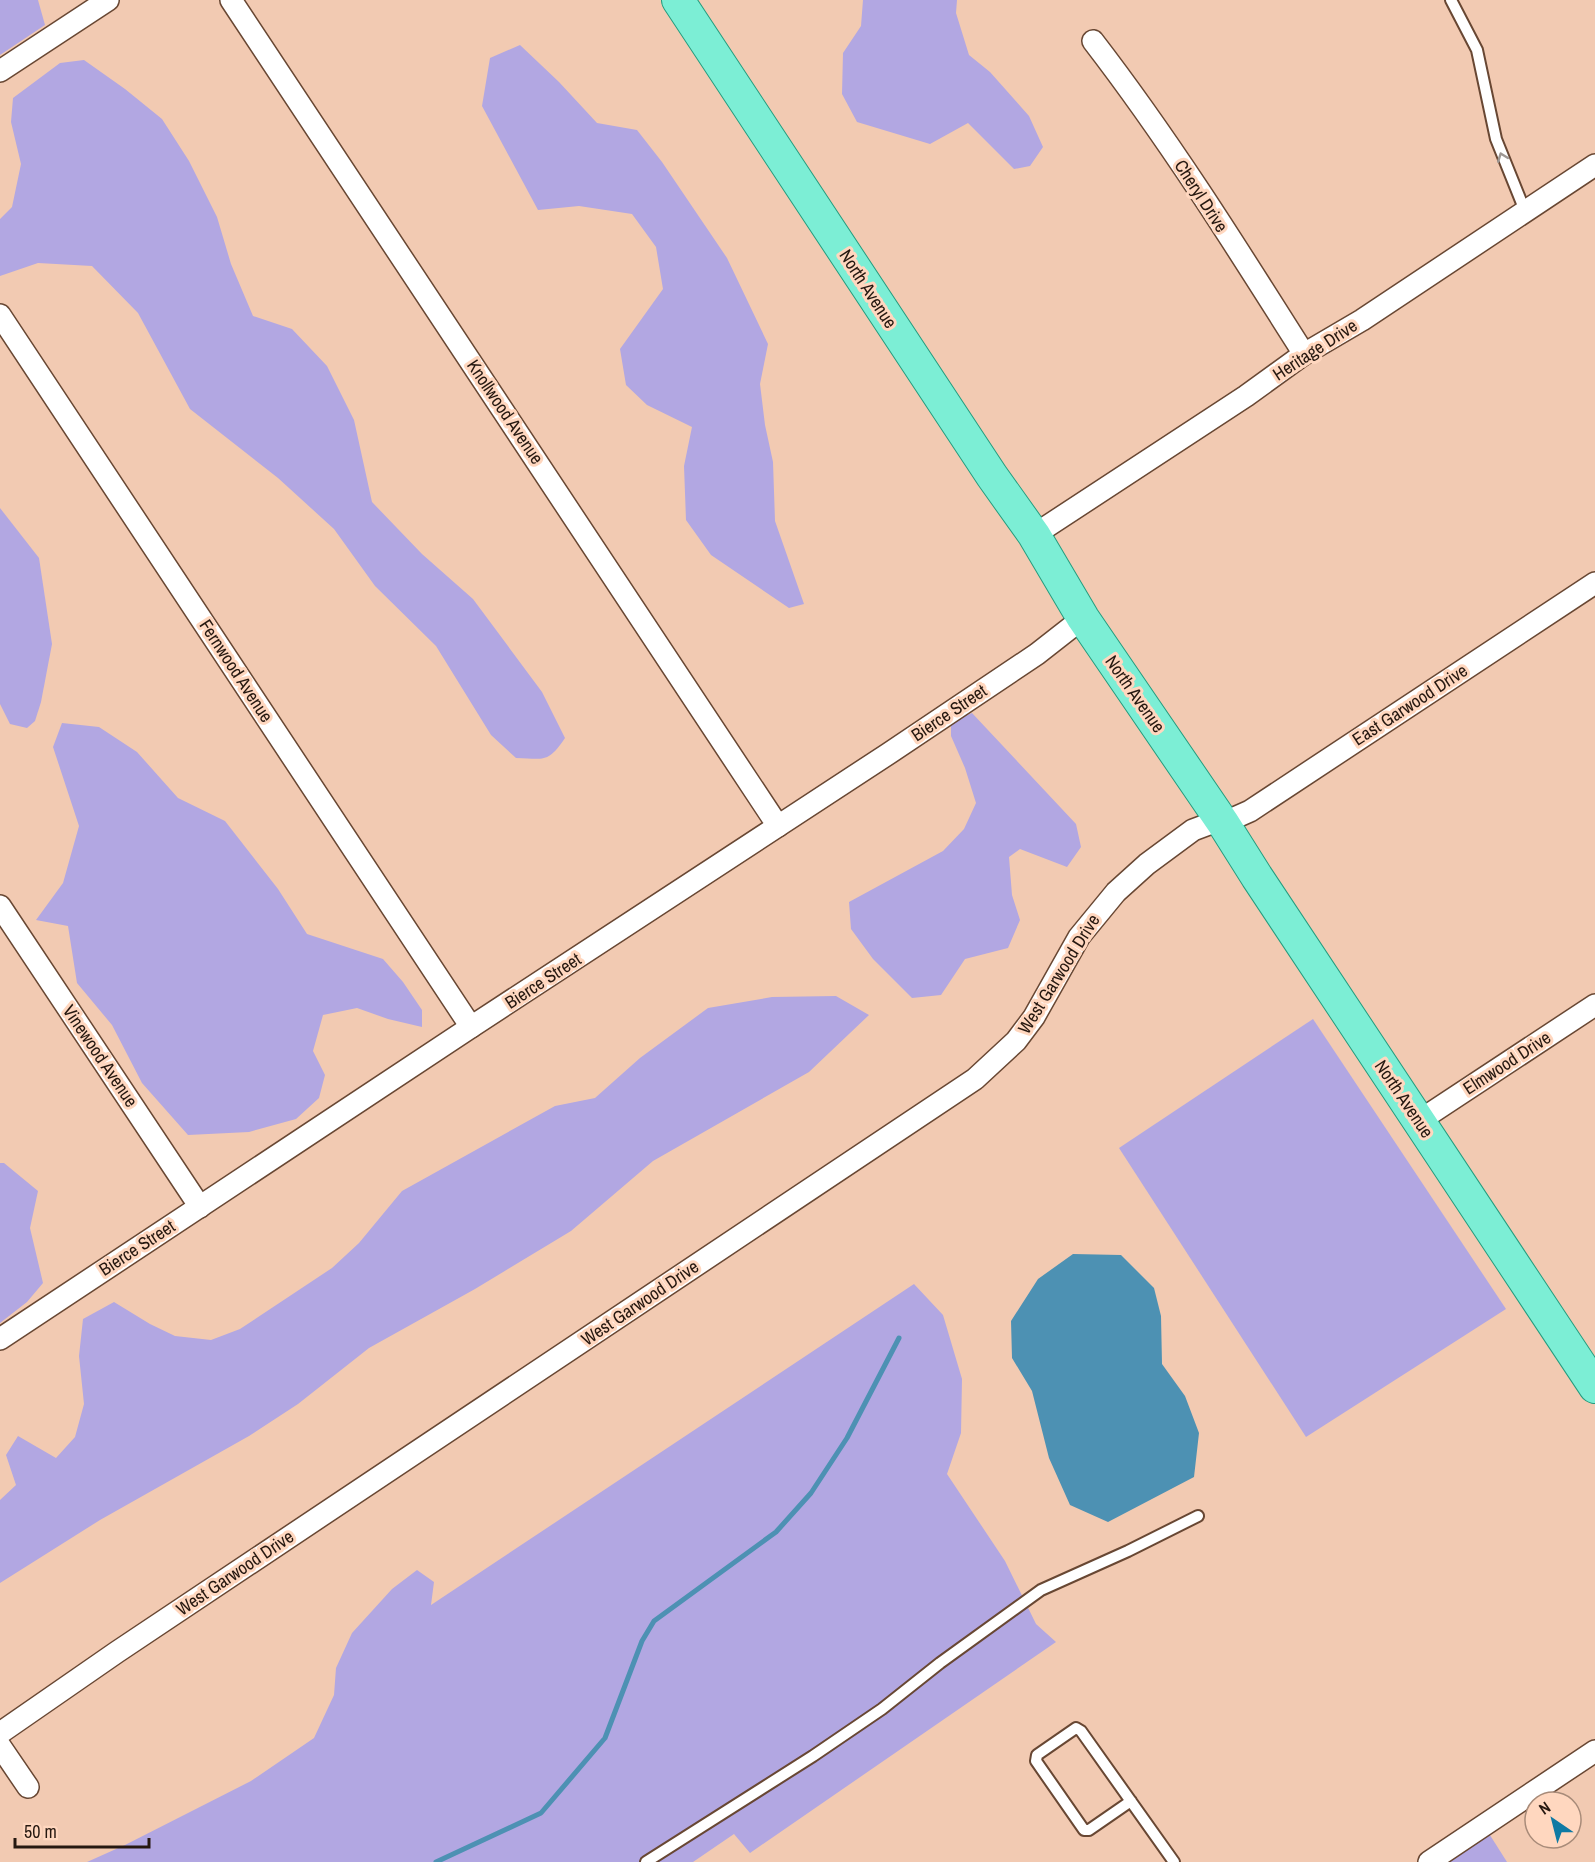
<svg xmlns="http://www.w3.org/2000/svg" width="1595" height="1862" viewBox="0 0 1595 1862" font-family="'Archivo Narrow',sans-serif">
	<rect width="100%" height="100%" fill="#f2cab2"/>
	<g fill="#b2a7e2">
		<path d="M0,0H38L45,25L0,55Z"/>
		<path d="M863,0H957L956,13L969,55L990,72L1029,116L1043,147L1030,166L1014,169L968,123L930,144L857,122L842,94L843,53L861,26Z"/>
		<path d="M520,45L559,82L597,123L637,130L662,162L727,258L768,344L760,384L765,425L773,462L775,521L804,604L789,608L711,555L686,520L684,466L692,427L647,405L626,385L620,349L663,289L656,247L632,214L579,206L538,210L482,106L490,58Z"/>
		<path d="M84,60L125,89L162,119L189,161L217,217L231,264L253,316L292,329L327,366L354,420L372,502L422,554L473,599L542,692L565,738C548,763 545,759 516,758L491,735L436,646L375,586L334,529L278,478L190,409L138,313L92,266L38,263L0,276V219L12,207L21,164L11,122L13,98L60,63Z"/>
		<path d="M0,508L39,558L52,644L41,702L35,721L27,728L10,724L0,704Z"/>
		<path d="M972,713L1076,824L1081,847L1067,867L1020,849L1009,857L1012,895L1020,920L1008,948L965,959L941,995L912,998L873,959L851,929L849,902L943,851L964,829L976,803L965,768L951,736V722Z"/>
		<path d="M62,723L99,727L137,752L178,798L225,821L278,889L307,934L383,959L403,982L422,1010V1027L388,1019L357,1008L323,1015L313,1051L325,1075L319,1098L296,1119L249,1132L188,1135L142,1083L112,1025L77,983L68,926L36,920L63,883L79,826L53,747Z"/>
		<path d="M836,996L869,1015L809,1072L653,1161L571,1231L475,1289L369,1348L298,1404L249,1436L100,1520L0,1583V1500L16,1485L6,1455L18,1436L56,1458L75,1437L84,1404L79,1356L83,1319L114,1302L150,1324L175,1336L211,1340L240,1329L332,1268L359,1243L402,1191L555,1106L595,1098L640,1058L708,1008L772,997Z"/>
		<path d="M1313,1019L1506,1309L1306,1437L1119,1148Z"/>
		<path d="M0,1163H4L38,1191L30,1228L43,1283L27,1302L0,1323Z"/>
		<path d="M914,1284L943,1315L962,1379L961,1433L947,1474L1005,1561L1036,1624L1056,1642L750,1853L734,1834L693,1862H87L125,1845L251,1781L314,1738L334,1695L336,1668L352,1633L392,1589L417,1570L434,1582L431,1605Z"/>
		<path d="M1488,1832L1507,1862H1442Z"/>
	</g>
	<path fill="#4d91b3" d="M1073,1254L1121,1255L1154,1288L1161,1316L1162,1364L1185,1396L1199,1433L1194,1477L1108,1522L1070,1505L1049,1458L1032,1391L1012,1358L1011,1321L1038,1279Z"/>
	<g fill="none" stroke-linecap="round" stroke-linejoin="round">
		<path stroke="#4d91b3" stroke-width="5" d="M436,1862L541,1813L605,1738L642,1641L654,1621L776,1532L811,1493L847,1438L899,1338"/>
		<defs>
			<g id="service">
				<path d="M1451,0L1477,50L1496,139L1525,211"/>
				<path d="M1131,1801L1089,1830H1084L1036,1761L1037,1755L1076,1728L1081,1731L1174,1862"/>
				<path d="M646,1862L813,1756L882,1709L940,1663L1041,1590L1128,1551L1198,1516"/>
			</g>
			<g id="minor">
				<path d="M231,0L778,826"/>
				<path d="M1093,41C1170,141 1237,248 1304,354"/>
				<path d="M0,71L108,0"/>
				<path d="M0,315L471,1027"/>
				<path d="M1034,535L1246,396L1304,354L1362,320L1595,165"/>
				<path d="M0,906L200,1207"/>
				<path d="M1419,1121L1595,1005"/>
				<path d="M0,1339L471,1027L888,754L1037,654L1083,618"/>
				<path d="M0,1733L117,1652L975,1079L1016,1041L1034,1017L1079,937L1116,892L1147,864L1193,830L1209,824L1223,823L1250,811L1595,583"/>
				<path d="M0,1746L28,1787"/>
				<path d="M1429,1862L1595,1751"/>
			</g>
			<path id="primary" d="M678,0L992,476L1034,535L1083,618L1223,823L1257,877L1595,1387"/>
		</defs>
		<use href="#service" stroke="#684733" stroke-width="14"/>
		<use href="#minor" stroke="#684733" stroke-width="24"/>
		<use href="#primary" stroke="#259c7e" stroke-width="34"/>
		<use href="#service" stroke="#fff" stroke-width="10"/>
		<use href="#minor" stroke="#fff" stroke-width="21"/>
		<use href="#primary" stroke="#7ceed5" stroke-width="32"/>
	</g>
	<defs><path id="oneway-chevron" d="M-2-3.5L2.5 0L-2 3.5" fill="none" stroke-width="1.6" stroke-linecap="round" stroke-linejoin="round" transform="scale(1.5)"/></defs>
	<use stroke="#9d9793" href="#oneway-chevron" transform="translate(1502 157) rotate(-111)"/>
	<g text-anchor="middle" stroke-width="6" stroke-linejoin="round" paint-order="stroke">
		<g font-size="18" fill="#261810" stroke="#ffd7bf">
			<text transform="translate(1201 196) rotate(57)" y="6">Cheryl Drive</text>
			<text transform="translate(868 289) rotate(57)" y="6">North Avenue</text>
			<text transform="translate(1315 350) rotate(-33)" y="6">Heritage Drive</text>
			<text transform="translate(505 412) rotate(56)" y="6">Knollwood Avenue</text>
			<text transform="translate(236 671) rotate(57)" y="6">Fernwood Avenue</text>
			<text transform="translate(1135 694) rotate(55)" y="6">North Avenue</text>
			<text transform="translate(1410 705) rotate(-33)" y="6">East Garwood Drive</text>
			<text transform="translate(949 713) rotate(-34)" y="6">Bierce Street</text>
			<text transform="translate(1059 974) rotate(-58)" y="6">West Garwood Drive</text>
			<text transform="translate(543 981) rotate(-33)" y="6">Bierce Street</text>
			<text transform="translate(100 1056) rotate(56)" y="6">Vinewood Avenue</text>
			<text transform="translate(1507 1063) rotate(-33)" y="6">Elmwood Drive</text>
			<text transform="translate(1404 1099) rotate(56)" y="6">North Avenue</text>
			<text transform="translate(137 1248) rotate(-33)" y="6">Bierce Street</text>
			<text transform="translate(640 1303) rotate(-34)" y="6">West Garwood Drive</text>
			<text transform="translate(235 1573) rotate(-34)" y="6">West Garwood Drive</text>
		</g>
	</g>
	<g transform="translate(1553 1820) rotate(325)"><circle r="28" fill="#ffd7bf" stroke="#a88b79" stroke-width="1.5"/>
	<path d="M0-4.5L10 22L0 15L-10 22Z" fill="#0f7aa4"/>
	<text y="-9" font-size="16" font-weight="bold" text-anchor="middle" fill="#261810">N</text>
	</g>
	<path d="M15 1838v9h134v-9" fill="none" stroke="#261810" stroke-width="3"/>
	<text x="24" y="1838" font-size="18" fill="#261810" stroke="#ffd7bf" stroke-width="4.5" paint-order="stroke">50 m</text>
</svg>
